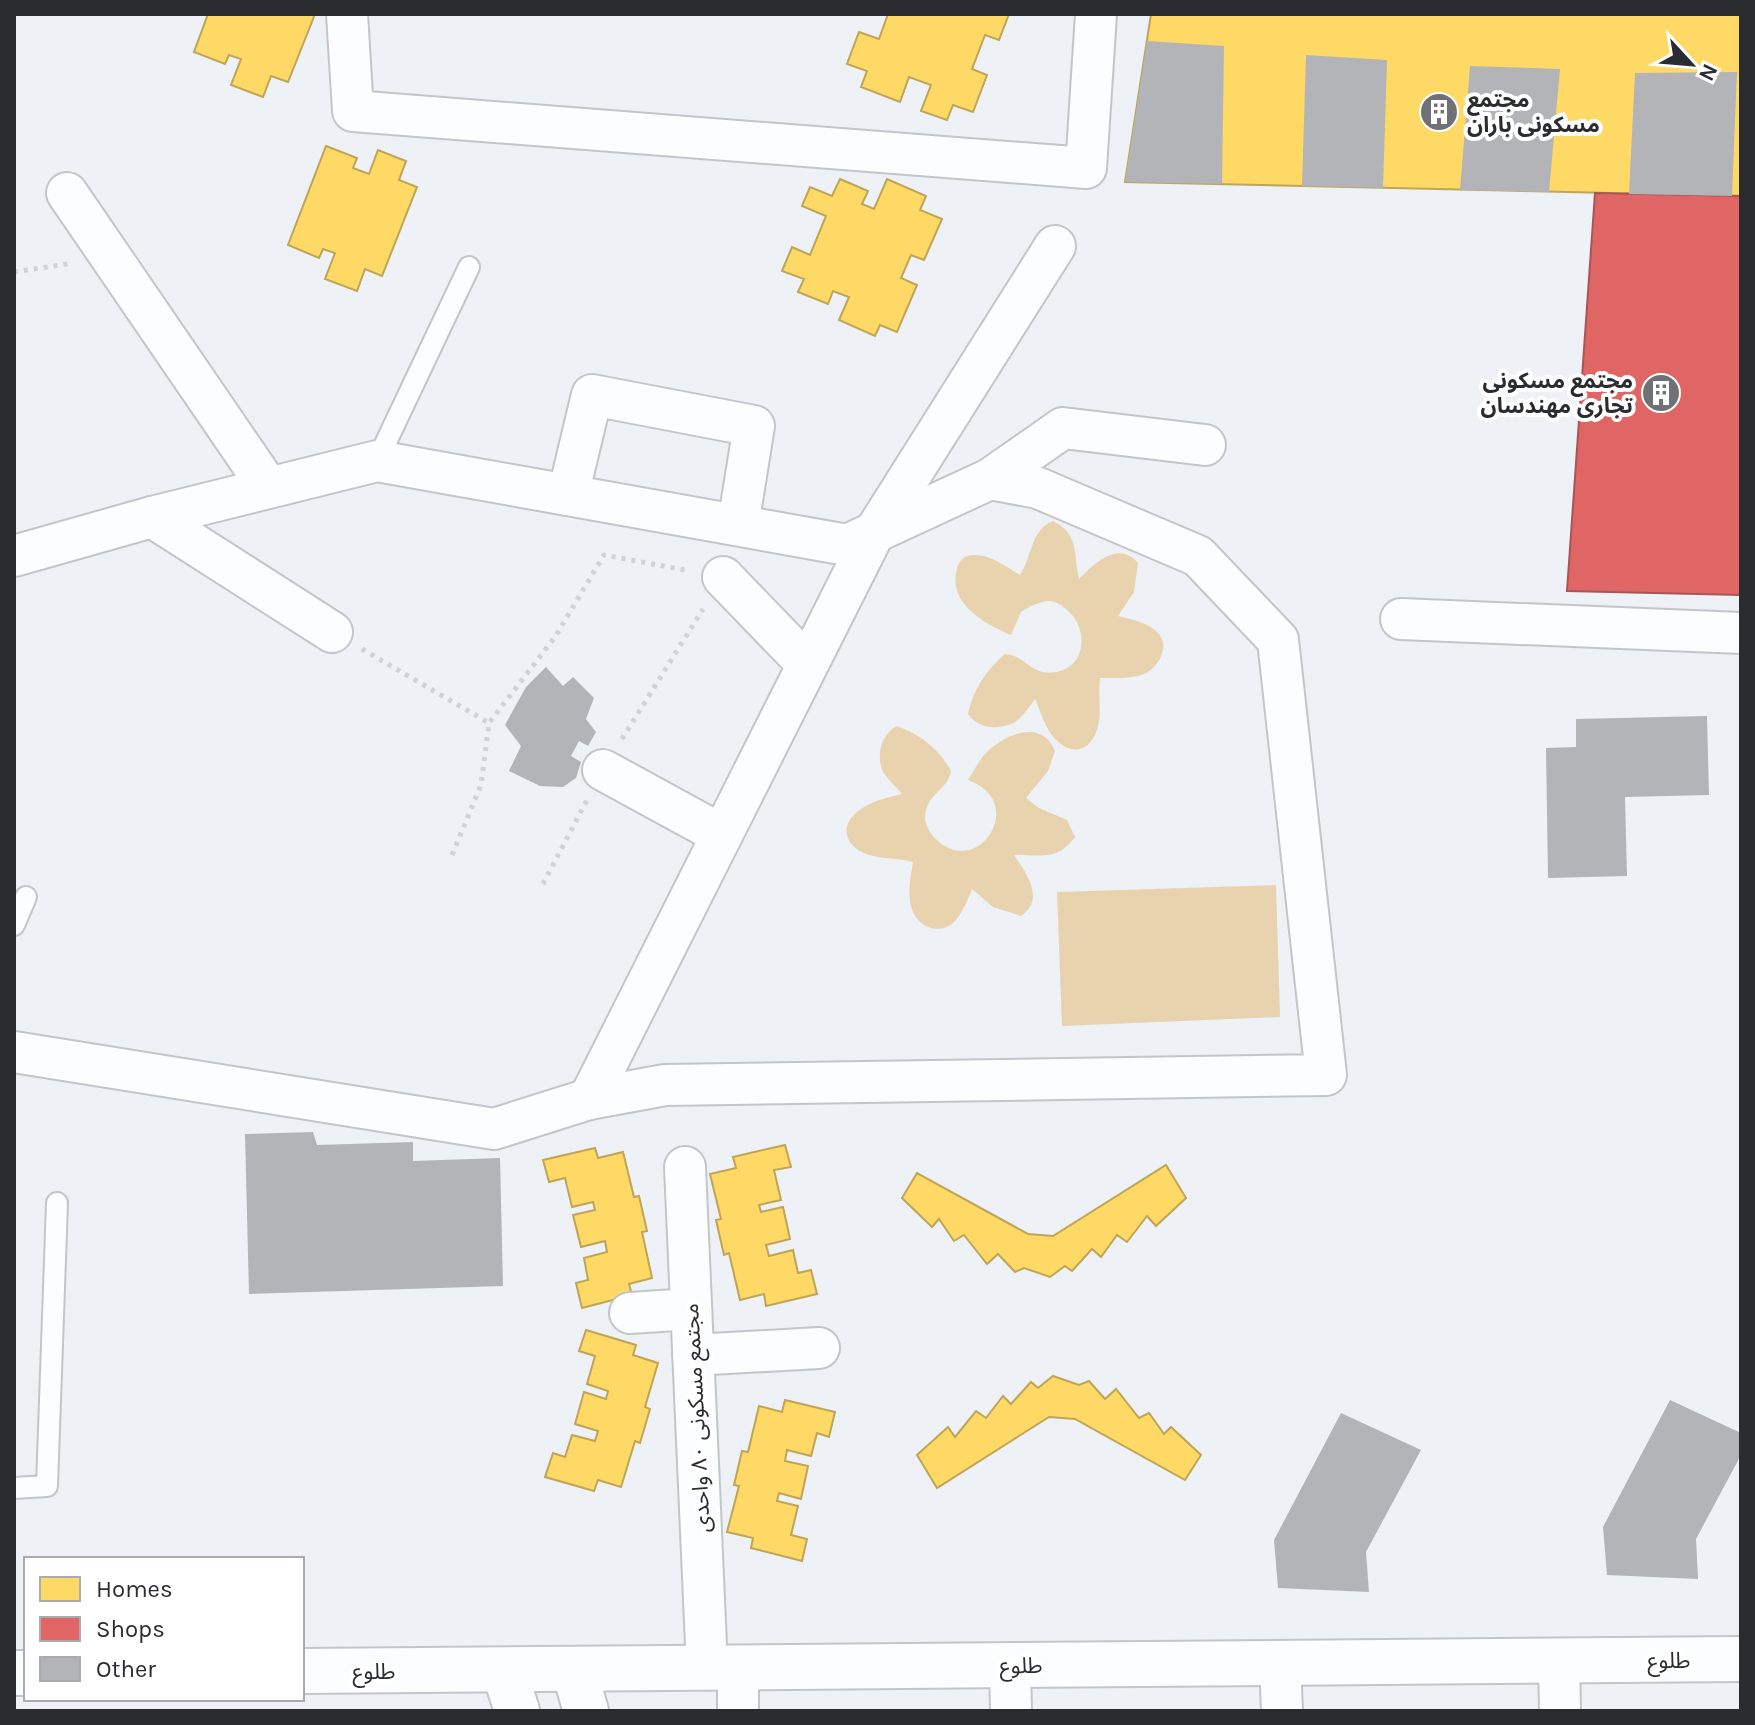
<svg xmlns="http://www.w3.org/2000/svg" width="1755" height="1725" viewBox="0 0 1755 1725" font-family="Karla,'Noto Sans Arabic',sans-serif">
	<rect width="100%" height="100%" fill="#eef1f6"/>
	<g fill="#e8d3ae">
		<path d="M1053,521C1080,535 1073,553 1079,579C1095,563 1118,540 1138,563L1134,592L1118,616C1137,620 1173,629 1161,656C1158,664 1151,671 1144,674C1130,679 1115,678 1100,678C1098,693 1101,708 1099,722C1093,753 1070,759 1051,734C1044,724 1040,710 1035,699C1029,707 1021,720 1011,724C995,730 978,728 968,714C973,690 986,670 1005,654C1026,655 1031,677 1056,672C1087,667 1089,627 1066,609C1061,605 1056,601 1050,601C1039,601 1029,607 1021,612L1011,635C985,624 947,603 957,569C959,560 965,554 975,555C992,555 1006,567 1020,575C1032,557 1031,529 1053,521Z"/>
		<path d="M897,726C920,734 940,750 951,771C948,791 925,793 925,819C926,827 931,835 937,840C978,879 1029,802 968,780C974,771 979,760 986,753C1005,734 1042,718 1055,751L1048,771L1026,798L1039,808L1067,820L1075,837C1057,862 1040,854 1014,855C1026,873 1046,899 1021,916L993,907L972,889C968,899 962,914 954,922C938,937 916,926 911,906C907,891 911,876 913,862C899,858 883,859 869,855C840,845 839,820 866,806C876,800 890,797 902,794C896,787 889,781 884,773C875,757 881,734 897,726Z"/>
		<path d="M1276,885L1280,1017L1062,1026L1057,892Z"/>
	</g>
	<g fill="#ffd966" stroke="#bfa556" stroke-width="2">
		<path d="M208,14H315L288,82L271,76L263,97L231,85L241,59L229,55L225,64L194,52Z"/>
		<path d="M888,14H1009L999,40L985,35L972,69L987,75L973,112L953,105L947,120L921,111L931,85L909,77L900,102L861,87L867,71L847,64L859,32L879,39Z"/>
		<path d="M1151,14H1741V196L1125,182Z"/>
		<path d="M326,146L357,158L353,168L369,174L378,150L406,161L399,180L417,187L382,276L365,269L357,291L325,279L335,253L323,249L319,258L288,245Z"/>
		<path d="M840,179L868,191L862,204L874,209L887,179L926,196L920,210L942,219L924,260L911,255L901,278L917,285L897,332L880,325L875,336L839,320L849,297L833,291L828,304L798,292L804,279L782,271L792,247L810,255L826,216L802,206L810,187L832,196Z"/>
		<path d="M785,1145L791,1167L774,1170L781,1200L759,1205L761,1212L783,1207L790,1239L766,1245L769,1256L793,1250L798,1273L811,1270L817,1294L766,1306L764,1294L740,1300L729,1253L724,1255L716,1220L721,1219L710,1174L736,1168L733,1157Z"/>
		<path d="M595,1148L598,1158L623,1152L634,1197L639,1196L647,1231L642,1232L652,1278L629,1284L632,1295L582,1308L576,1283L588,1280L584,1258L607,1252L605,1241L581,1247L573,1215L595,1210L593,1202L572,1207L565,1178L549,1182L543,1160Z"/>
		<path d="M1166,1165L1186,1198L1156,1226L1147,1216L1127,1242L1117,1235L1101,1257L1092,1249L1072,1271L1065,1266L1050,1277L1024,1268L1015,1272L998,1254L987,1264L964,1235L954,1241L939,1219L932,1227L902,1198L917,1173L1028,1234L1053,1236Z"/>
		<path d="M586,1330L636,1345L633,1355L658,1363L645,1407L650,1409L640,1443L635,1441L621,1487L598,1480L594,1491L545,1477L553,1453L565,1457L572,1435L595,1441L598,1431L575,1424L584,1392L606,1399L608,1391L587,1384L595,1356L579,1351Z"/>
		<path d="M1053,1376L1079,1385L1089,1381L1105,1399L1116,1389L1139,1418L1149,1413L1164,1434L1171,1427L1201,1455L1185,1480L1075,1419L1049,1417L937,1488L917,1455L948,1427L955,1437L976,1411L986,1418L1003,1396L1011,1404L1031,1382L1038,1388Z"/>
		<path d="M785,1400L835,1412L829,1437L817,1433L811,1456L787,1450L785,1461L808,1466L801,1499L779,1493L777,1501L798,1506L791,1535L807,1539L802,1561L751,1548L753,1538L727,1532L739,1486L734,1485L742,1451L748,1452L759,1406L782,1412Z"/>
	</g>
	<path fill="#e06666" stroke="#a95556" stroke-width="2" d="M1595,193L1741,196V595L1567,591Z"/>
	<g fill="#b2b4b8">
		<path d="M1147,41L1224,46L1222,184L1125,182Z"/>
		<path d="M1306,55L1387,60L1383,188L1302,186Z"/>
		<path d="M1470,66L1560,69L1549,192L1460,190Z"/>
		<path d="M1737,72L1732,196L1629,194L1635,73Z"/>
		<path d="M546,667L563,686L573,677L594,698L586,719L596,732L588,746L579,741L571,756L581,762L576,778L563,787L540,786L509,771L521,746L505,725L526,687Z"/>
		<path d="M1707,716L1709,795L1625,797L1627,876L1548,878L1546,748L1576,747V719Z"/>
		<path d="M313,1132L317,1145L413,1142V1161L500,1158L503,1286L249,1294L245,1134Z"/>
		<path d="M1670,1400L1741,1433V1455L1696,1539L1698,1579L1607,1575L1603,1527Z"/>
		<path d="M1341,1413L1421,1450L1366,1552L1369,1592L1278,1588L1274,1540Z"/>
	</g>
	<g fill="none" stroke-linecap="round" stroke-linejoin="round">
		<defs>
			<g id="service">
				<path d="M377,461L469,267"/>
				<path d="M14,925L26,897"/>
				<path d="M14,1488L47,1486L57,1203"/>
			</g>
			<g id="minor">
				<path d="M347,14L353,111L1086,168L1096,14"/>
				<path d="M67,193L268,487"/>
				<path d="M990,479L1063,428L1205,445"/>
				<path d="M568,495L592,395L754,426L738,525"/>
				<path d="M152,517L332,632"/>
				<path d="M14,556L152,517L377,461L847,545L990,479L1038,488L1198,556L1278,640L1326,1075L665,1085L589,1099L494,1129L14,1052"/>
				<path d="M723,577L807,664"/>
				<path d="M1401,619L1741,633"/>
				<path d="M603,770L722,835"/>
				<path d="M589,1099L874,533L1055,246"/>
				<path d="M685,1167L707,1668"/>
				<path d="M630,1313L691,1309"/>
				<path d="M693,1355L819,1348"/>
				<path d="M1559,1660L1560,1711"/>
				<path d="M1280,1662L1282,1711"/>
				<path d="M1010,1665L1011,1711"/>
				<path d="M738,1668V1711"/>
			</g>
			<g id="tertiary">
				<path d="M504,1670L517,1711"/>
				<path d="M574,1670L586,1711"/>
				<path d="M302,1671L1741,1659"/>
				<path d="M14,1673H26"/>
			</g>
		</defs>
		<use href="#service" stroke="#c3c6c9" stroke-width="24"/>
		<use href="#minor" stroke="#c3c6c9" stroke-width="44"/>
		<use href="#tertiary" stroke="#c3c6c9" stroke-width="48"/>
		<g stroke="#d1d2d4" stroke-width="5" stroke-dasharray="4 6" stroke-linecap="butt">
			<path d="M14,272L73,263"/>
			<path d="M362,649L489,723"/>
			<path d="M622,739L703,609"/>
			<path d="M452,855L481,785L489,723L555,637L604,555L690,571"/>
			<path d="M543,884L587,800"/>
		</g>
		<use href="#service" stroke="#fcfdfe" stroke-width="20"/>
		<use href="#minor" stroke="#fcfdfe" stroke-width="40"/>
		<use href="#tertiary" stroke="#fcfdfe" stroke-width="44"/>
	</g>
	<defs>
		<symbol id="building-disc" viewBox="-11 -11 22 22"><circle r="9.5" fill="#6f7175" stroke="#fff"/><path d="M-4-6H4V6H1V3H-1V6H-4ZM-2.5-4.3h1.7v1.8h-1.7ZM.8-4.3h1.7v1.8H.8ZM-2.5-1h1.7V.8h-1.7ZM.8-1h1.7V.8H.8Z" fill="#fff"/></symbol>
	</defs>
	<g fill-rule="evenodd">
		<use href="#building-disc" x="1417" y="90" width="44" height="44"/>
		<use href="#building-disc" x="1639" y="371" width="44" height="44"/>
	</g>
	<g text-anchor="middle" stroke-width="8" stroke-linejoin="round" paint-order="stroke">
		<g font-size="22" font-weight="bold" fill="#2a2c2f" stroke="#fff" text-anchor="start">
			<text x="1467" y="107">مجتمع<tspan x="1467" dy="25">مسکونی باران</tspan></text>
			<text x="1633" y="388" text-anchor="end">مجتمع مسکونی<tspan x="1633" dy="25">تجاری مهندسان</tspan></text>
		</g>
		<g font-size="22" fill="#2a2c2f" stroke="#fff">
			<text transform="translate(696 1418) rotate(-93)" y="8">مجتمع مسکونی ۸۰ واحدی</text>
			<text x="1669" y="1668">طلوع</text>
			<text transform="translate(1021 1665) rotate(-1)" y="8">طلوع</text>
			<text x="374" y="1679">طلوع</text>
		</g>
	</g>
	<rect width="1755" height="1725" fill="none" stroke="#2a2c2f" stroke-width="32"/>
	<rect x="24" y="1557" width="280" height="144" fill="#ffffff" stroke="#aaabac" stroke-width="2"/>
	<rect x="40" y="1577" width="40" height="24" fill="#ffd966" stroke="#aaabac" stroke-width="2"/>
	<text x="96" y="1597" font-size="24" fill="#2a2c2f">Homes</text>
	<rect x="40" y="1617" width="40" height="24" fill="#e06666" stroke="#aaabac" stroke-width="2"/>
	<text x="96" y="1637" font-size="24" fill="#2a2c2f">Shops</text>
	<rect x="40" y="1657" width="40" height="24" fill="#b2b4b8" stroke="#aaabac" stroke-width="2"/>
	<text x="96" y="1677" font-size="24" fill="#2a2c2f">Other</text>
	<g transform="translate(1691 64) rotate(116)" stroke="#ffffff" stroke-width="6" paint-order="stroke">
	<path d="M0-6L14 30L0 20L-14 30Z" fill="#2a2c2f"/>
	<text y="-12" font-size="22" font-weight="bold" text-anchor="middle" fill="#2a2c2f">N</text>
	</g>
</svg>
